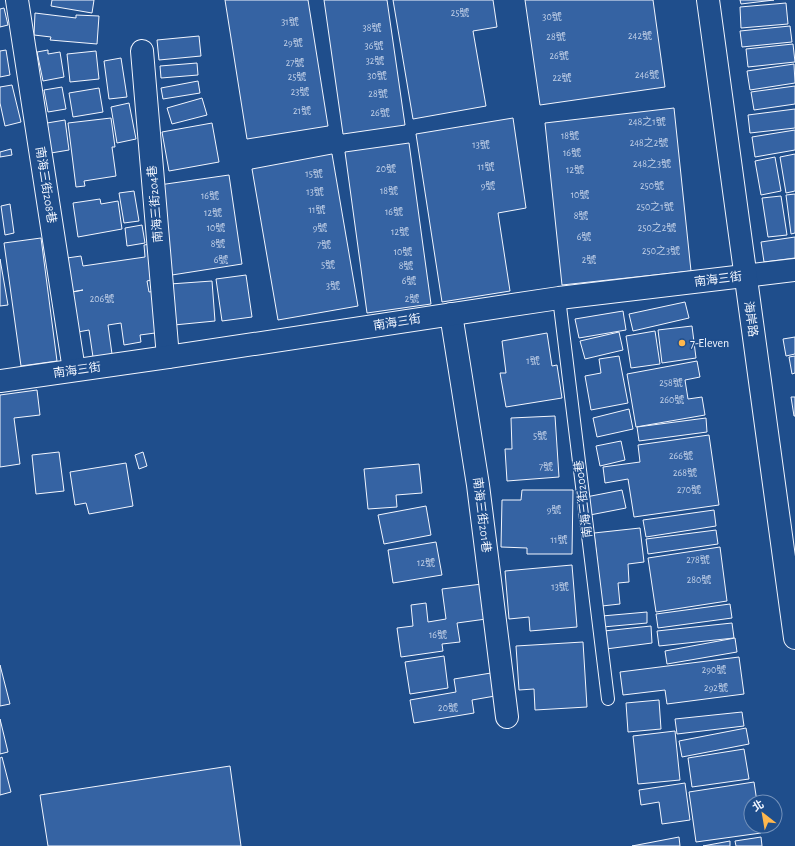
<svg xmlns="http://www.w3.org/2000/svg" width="795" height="846" viewBox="0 0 795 846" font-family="'Alegreya Sans','Noto Sans TC',sans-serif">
	<rect width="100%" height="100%" fill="#1f4e8c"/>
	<g fill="#3563a3" stroke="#f2f6ff">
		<path d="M52,0H94L92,13L51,6Z"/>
		<path d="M225,0H308L328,126L247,139Z"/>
		<path d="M324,0H387L405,125L343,134Z"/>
		<path d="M393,0H493L497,27L473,31L486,106L413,119Z"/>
		<path d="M525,0H653L665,87L540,105Z"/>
		<path d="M740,0H774L741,4Z"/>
		<path d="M786,3L788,24L741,28L740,7Z"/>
		<path d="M4,8L8,25L0,27V9Z"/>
		<path d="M35,13L76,18V15L99,16L97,44L50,40L51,37L34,35Z"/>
		<path d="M790,26L792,42L742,47L740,31Z"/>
		<path d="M199,36L201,56L159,60L157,40Z"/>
		<path d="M793,44L795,62L748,67L746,49Z"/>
		<path d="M6,50L10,75L0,77V51Z"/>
		<path d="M48,50V54L60,52L64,77L43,81L37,52Z"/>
		<path d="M96,51L99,79L70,82L67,54Z"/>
		<path d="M121,58L127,97L109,99L104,61Z"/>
		<path d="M197,63L198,75L161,78L160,66Z"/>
		<path d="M794,64L795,83L750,90L747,71Z"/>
		<path d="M198,81L200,93L163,99L161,88Z"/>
		<path d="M12,85L21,122L5,126L0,103V87Z"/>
		<path d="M795,86V104L754,110L751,92Z"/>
		<path d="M62,87L66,109L48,112L44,90Z"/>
		<path d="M99,88L103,112L73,117L69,93Z"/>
		<path d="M202,98L207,115L172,124L167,108Z"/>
		<path d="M129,103L136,139L117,143L111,107Z"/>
		<path d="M674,108L691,271L562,285L545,123Z"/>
		<path d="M795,109V128L750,133L748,115Z"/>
		<path d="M111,118L115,147H112L116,176L84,181L85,186L76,187L68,123Z"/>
		<path d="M513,118L526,208L498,213L510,291L442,302L416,134Z"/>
		<path d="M65,120L69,150L51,153L47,123Z"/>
		<path d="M212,123L219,162L169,171L162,132Z"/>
		<path d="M795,130V150L755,157L752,137Z"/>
		<path d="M409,143L431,304L367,313L345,152Z"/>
		<path d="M11,149L12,155L0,157V152Z"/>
		<path d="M332,154L358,306L278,320L252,169Z"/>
		<path d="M795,154V191L786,193L780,157Z"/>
		<path d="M775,157L781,191L761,195L755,161Z"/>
		<path d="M229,175L242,264L172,275L159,185Z"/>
		<path d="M134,191L139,221L124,223L119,193Z"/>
		<path d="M795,194V233L791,234L786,195Z"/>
		<path d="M781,196L787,235L768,237L762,198Z"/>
		<path d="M100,199L101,204L118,201L122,229L78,237L73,203Z"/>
		<path d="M10,204L14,233L5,235L1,206Z"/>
		<path d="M142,225L145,243L127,246L125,228Z"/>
		<path d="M795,237V258L764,262L761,242Z"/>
		<path d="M41,238L57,361L21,366L4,243Z"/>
		<path d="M150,244L155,279L147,281L149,292L156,291L155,333L140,335L141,342L124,345L121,323L108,325L112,354L93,357L89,330L78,332L72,292L83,290L72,292L60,259L81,256L83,266L145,257L144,245Z"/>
		<path d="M0,259L8,305L0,306Z"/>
		<path d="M246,275L252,317L222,321L216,279Z"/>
		<path d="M212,281L215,321L174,325L170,284Z"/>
		<path d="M685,302L689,318L633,331L629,314Z"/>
		<path d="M623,311L626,330L579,338L575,319Z"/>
		<path d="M692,326L696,358L662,363L658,330Z"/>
		<path d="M655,331L660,364L631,368L626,336Z"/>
		<path d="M619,332L623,350L585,359L580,341Z"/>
		<path d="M547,333L552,366L557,365L562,398L506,407L500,373H506L502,341Z"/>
		<path d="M795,337V354L786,356L783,339Z"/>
		<path d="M619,356L628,403L591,410L585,376L601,373L599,359Z"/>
		<path d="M795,356V373L792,374L789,357Z"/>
		<path d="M697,361L700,377L685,380L688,399L702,397L705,415L636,427L627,374Z"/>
		<path d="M37,390L40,415L14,418L20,464L0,467V395Z"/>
		<path d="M791,397H795V416H794Z"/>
		<path d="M629,409L633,429L597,437L593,418Z"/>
		<path d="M555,416L559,477L507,481L505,449H512L511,418Z"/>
		<path d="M706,418L707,432L639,441L637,427Z"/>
		<path d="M709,435L719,505L634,517L628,479L605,483L603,467L640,462L638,445Z"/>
		<path d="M621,441L625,460L600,466L596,446Z"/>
		<path d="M59,452L64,491L36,494L32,455Z"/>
		<path d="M143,452L147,466L139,469L135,455Z"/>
		<path d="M126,463L133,506L89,514L86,503L75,505L70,472Z"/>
		<path d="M419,464L422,493L396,495L397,507L368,509L364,469Z"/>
		<path d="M522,490H573L572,554H527V548L501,547L502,500H521Z"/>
		<path d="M622,490L626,508L590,515L586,497Z"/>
		<path d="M426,506L431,535L384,544L378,515Z"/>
		<path d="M714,510L716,526L646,537L643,520Z"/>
		<path d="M640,528L644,562L628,564L629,582L618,583L620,604L602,606L594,533Z"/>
		<path d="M716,530L718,544L648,554L646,539Z"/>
		<path d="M436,542L442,575L393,583L388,550Z"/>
		<path d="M720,547L727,601L656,612L648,558Z"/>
		<path d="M572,565L577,627L530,631L529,617L509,619L505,571Z"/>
		<path d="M482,584L486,619L457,623L460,642L442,644L443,651L401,657L397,628L413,626L411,605L426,603L428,622L446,619L442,589Z"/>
		<path d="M730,604L732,618L658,628L656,614Z"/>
		<path d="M647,612V623L603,627L602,616Z"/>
		<path d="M732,623L734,638L659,646L657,631Z"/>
		<path d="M651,626L652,643L606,649L604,631Z"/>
		<path d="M735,638L737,652L667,664L665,651Z"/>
		<path d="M583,642L587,707L535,710L534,689L519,690L516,646Z"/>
		<path d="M444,656L448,688L410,694L405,662Z"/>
		<path d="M739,657L744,694L667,704L665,690L623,695L620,672Z"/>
		<path d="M0,665L10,704L0,706Z"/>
		<path d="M491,673L495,696L472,700L474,713L414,723L410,700L456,692L454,679Z"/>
		<path d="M659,700L661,729L628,732L626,703Z"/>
		<path d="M742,712L744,726L677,734L675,719Z"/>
		<path d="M0,719L8,752L0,754Z"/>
		<path d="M746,728L749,744L682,757L679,741Z"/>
		<path d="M675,731L680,780L638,784L633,736Z"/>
		<path d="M744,749L749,779L692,787L688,758Z"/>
		<path d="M2,757L11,792L0,795V758Z"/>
		<path d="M230,766L241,846H48L40,795Z"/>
		<path d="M754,782L757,802H751V826H760L761,833L696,842L689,792Z"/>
		<path d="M685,783L690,820L662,824L659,802L641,805L639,790Z"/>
		<path d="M679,837L680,846H632Z"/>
		<path d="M761,837L762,846H736L735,841Z"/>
		<path d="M730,841V846H703Z"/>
	</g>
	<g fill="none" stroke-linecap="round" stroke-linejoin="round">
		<defs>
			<path id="service" d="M559,298L608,699"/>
			<g id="minor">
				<path d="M17,0L74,370"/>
				<path d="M142,51L168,357"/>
				<path d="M451,314L478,485L507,717"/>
				<path d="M0,381L168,357L559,298L795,270"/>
			</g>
			<path id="primary" d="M708,0L795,638"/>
		</defs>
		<use href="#service" stroke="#f2f6ff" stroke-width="14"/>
		<use href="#minor" stroke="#f2f6ff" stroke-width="24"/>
		<use href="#primary" stroke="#f2f6ff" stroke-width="24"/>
		<use href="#service" stroke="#1f4e8c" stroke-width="12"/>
		<use href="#minor" stroke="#1f4e8c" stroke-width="22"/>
		<use href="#primary" stroke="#1f4e8c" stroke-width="22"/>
	</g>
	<circle fill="#ffb74d" stroke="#1f4e8c" stroke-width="1.5" cx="682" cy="343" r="4"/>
	<g text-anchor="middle" stroke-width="3" stroke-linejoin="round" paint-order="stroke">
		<g font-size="10" fill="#c3d1e8">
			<text x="460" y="16">25號</text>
			<text x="552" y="20">30號</text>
			<text x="290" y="25">31號</text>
			<text x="372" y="31">38號</text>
			<text x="640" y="39">242號</text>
			<text x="556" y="40">28號</text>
			<text x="293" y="46">29號</text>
			<text x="374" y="49">36號</text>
			<text x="559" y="59">26號</text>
			<text x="375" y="64">32號</text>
			<text x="295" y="66">27號</text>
			<text x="647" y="78">246號</text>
			<text x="377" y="79">30號</text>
			<text x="297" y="80">25號</text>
			<text x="562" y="81">22號</text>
			<text x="300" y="95">23號</text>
			<text x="378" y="97">28號</text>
			<text x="302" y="114">21號</text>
			<text x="380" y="116">26號</text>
			<text x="647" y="125">248之1號</text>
			<text x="570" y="139">18號</text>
			<text x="649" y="146">248之2號</text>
			<text x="481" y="148">13號</text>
			<text x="572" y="156">16號</text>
			<text x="652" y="167">248之3號</text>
			<text x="486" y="170">11號</text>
			<text x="386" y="172">20號</text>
			<text x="575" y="173">12號</text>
			<text x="314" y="177">15號</text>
			<text x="488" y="189">9號</text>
			<text x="652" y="189">250號</text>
			<text x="389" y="194">18號</text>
			<text x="315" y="195">13號</text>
			<text x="580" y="198">10號</text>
			<text x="210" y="199">16號</text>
			<text x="655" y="210">250之1號</text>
			<text x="317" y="213">11號</text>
			<text x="394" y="215">16號</text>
			<text x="213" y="216">12號</text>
			<text x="581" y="219">8號</text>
			<text x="216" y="231">10號</text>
			<text x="320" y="231">9號</text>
			<text x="657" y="231">250之2號</text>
			<text x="400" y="235">12號</text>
			<text x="584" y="240">6號</text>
			<text x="218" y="247">8號</text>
			<text x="324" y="248">7號</text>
			<text x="661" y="254">250之3號</text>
			<text x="403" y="255">10號</text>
			<text x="221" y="263">6號</text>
			<text x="589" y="263">2號</text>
			<text x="328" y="268">5號</text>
			<text x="406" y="269">8號</text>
			<text x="409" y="284">6號</text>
			<text x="333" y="289">3號</text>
			<text x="102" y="302">206號</text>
			<text x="412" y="302">2號</text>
			<text x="533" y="364">1號</text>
			<text x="671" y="386">258號</text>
			<text x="672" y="403">260號</text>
			<text x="540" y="439">5號</text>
			<text x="681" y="459">266號</text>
			<text x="546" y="470">7號</text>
			<text x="685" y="476">268號</text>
			<text x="689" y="493">270號</text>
			<text x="554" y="513">9號</text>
			<text x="559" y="543">11號</text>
			<text x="698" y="563">278號</text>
			<text x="426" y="566">12號</text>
			<text x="699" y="583">280號</text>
			<text x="560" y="590">13號</text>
			<text x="438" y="638">16號</text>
			<text x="714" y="673">290號</text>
			<text x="716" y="691">292號</text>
			<text x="448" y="711">20號</text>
		</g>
		<g font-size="12" fill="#f2f6ff" stroke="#1f4e8c">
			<text transform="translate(46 185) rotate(81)" y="4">南海三街208巷</text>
			<text transform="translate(155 204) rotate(-95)" y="4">南海三街204巷</text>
			<text transform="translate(718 279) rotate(-7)" y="4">南海三街</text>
			<text transform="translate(751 319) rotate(82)" y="4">海岸路</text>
			<text transform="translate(397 322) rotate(-9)" y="4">南海三街</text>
			<text transform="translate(77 370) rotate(-8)" y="4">南海三街</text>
			<text transform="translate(583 499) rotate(-97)" y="4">南海三街200巷</text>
			<text transform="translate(482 515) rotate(83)" y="4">南海三街201巷</text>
		</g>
		<g font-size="12" fill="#f2f6ff" stroke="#1f4e8c" text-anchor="start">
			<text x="690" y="347">7-Eleven</text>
		</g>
	</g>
	<g transform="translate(763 814) rotate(329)"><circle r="19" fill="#1f4e8c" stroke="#7391ba"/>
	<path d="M0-3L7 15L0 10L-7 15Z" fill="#ffb74d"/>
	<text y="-6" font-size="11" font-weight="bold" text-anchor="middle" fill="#f2f6ff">北</text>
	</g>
</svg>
